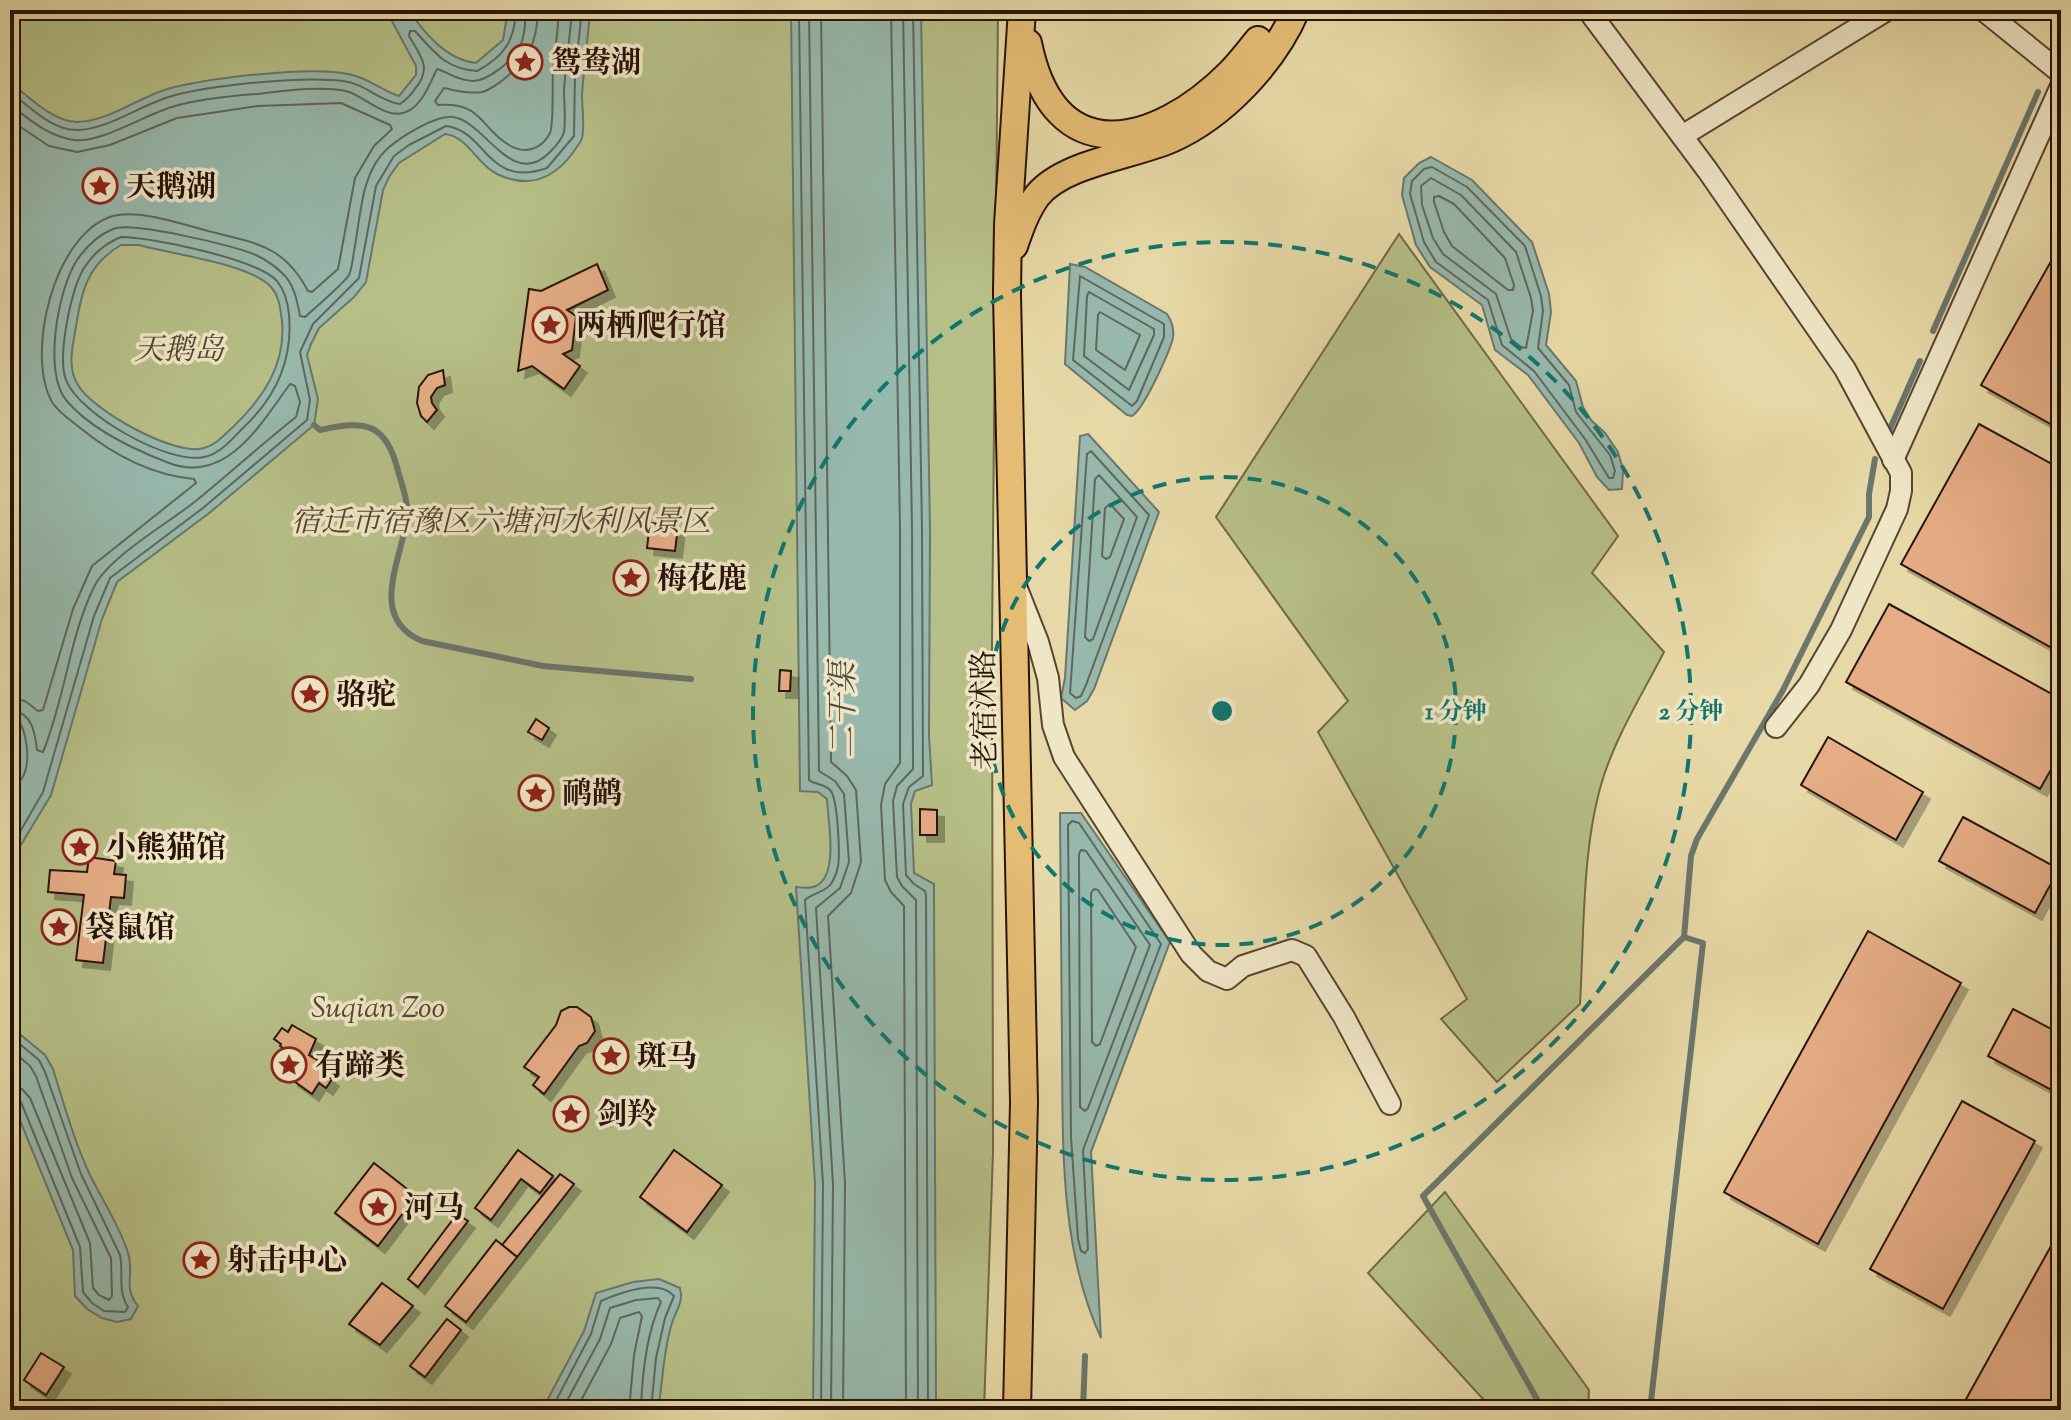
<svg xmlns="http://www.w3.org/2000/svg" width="2071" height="1420" viewBox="0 0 2071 1420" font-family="'Sorts Mill Goudy','Noto Serif SC',serif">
	<defs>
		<filter id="shadow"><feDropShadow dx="7" dy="7" stdDeviation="0" flood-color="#0004"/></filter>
	</defs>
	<rect width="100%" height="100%" fill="#e7d9a7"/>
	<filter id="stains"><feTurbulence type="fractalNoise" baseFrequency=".0025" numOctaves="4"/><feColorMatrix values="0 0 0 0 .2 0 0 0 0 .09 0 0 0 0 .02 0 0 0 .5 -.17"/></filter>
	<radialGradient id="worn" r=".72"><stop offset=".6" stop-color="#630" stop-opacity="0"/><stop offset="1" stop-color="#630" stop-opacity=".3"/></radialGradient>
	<g fill="#b6bf87" stroke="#706848" stroke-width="2">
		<path d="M10,10H998L992,642L993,1152L984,1410H10Z"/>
		<path d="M1399,234L1618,536L1592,573L1664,652C1642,695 1614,739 1601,785C1582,851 1584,935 1580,1004L1497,1082L1441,1019L1467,999L1318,732L1348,701L1216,517Z"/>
		<path d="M1445,1192L1589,1390L1588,1410H1493L1368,1273Z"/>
	</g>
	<g fill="#97b9ad" stroke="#6b766c" stroke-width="2" fill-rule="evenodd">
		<path d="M386,10H408C425,33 446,60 476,63L503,40L508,10H590C588,39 584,67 582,95C582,108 585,126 582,138C580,144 575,149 572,154C552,180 528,189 497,174C476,164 469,137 445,134L399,163L389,177L383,190L366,282L354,297L319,328L311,344L307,355L318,399L314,425L208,514L117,582L102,619L51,795L10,863V782L18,764L19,749L16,734L10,723V82C28,96 54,123 78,122C110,121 140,96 171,88C211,78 308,66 348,74C367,77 381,90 399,96L416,75V66ZM121,245H139C171,254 251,264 271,287C280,297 280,309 282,321C286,365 263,398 233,427C224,435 216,445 204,448C175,457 92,410 78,385C69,371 71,354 74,338C81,298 83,267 121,245Z"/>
		<path d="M791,10H921L930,529L929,736L932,785L915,791L911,804L914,873L934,884V896L936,1410H813L815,1184L796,887C803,888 810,889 816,886C839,875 828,821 827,799L818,792L800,791Z"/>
		<path d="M1431,157L1472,180L1532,242L1549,294L1551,312L1546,345L1576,381L1583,407L1591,420L1605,433L1618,452L1623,470L1622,489L1609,490L1597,477L1579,443L1528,375L1495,350L1482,305L1430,267L1416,245L1402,195L1404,178L1419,163Z"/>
		<path d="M1070,264L1085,267L1167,314C1172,321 1174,330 1173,338C1169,353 1144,409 1132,416L1127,415L1065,364Z"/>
		<path d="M1088,434L1159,512L1094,689L1087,701L1075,710L1061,698L1065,678L1080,436Z"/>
		<path d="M1060,813H1081L1170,942L1091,1152L1101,1338C1059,1246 1063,1144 1062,1045C1061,968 1061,890 1060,813Z"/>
		<path d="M10,1026L45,1055L53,1069C64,1104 74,1141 90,1175C102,1200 120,1226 128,1253C135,1275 122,1286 138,1306L131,1319L117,1322L102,1318L87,1309L75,1296L73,1250L10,1096Z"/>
		<path d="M659,1279L680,1288C684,1302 676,1310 672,1323C663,1351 663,1381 658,1410H542L584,1331L596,1293L633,1282Z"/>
	</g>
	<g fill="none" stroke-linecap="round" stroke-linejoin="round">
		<g stroke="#60665c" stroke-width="2">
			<path d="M538,10C537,44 529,58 503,80C496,85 490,90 482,92C470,94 456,91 444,88L435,101L438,105C483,102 480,128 509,145C525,155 542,149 550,133C554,124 552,84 553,71C555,51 558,31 559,10"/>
			<path d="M799,10L809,780C815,785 824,783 830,790C838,798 840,854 838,866C837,872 834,879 831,884C824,893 812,893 805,900L823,1184L821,1410"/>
			<path d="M809,10L819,771L835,781L844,794L849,862L840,888L816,908L833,1184L831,1410"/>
			<path d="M821,10L831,762L847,776L856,790L861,862L851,893L828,916L845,1183L843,1410"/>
			<path d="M891,10L900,529V763L885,784L881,805L885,880L891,892L904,906L906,1410"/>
			<path d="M903,10L912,529L913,769L897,786L893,801L897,877L902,886L916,900L918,1410"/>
			<path d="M913,10L922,529L923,776L909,787L903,804L906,875L914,884L925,891L926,896L928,1410"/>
			<path d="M10,92C29,106 53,132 79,130C111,128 140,105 172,96C213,85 301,76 343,81C364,83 379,101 400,104C406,100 410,96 414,90C433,68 421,57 409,36L410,31H415C435,53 446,69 477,71C504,57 515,40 516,10"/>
			<path d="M10,105C29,119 49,137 74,140C102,143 144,115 172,107C198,99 230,96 257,94C282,91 326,85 349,92C366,98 387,120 406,112C422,106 430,83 437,69C450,73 456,80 473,81C488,81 512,61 519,48C525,37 525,23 526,10"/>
			<path d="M10,120L49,146L77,152L110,145L177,118L258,106L341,103L390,125L392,129L374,146L355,178L338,269L312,292L308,291C284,245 255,243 208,231C182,224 139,209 113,216C54,233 25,354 52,402C59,413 69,419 79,427C112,454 150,475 194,479L196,483L92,566L73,609L43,710L38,711L25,701L10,698"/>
			<path d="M1432,167L1467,187L1525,246L1541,296L1543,311L1538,348L1569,385L1576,412L1610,455L1615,471L1613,478H1609L1585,439L1534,371L1502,345L1488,300L1436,262L1424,242L1410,194L1412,181L1424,169Z"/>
			<path d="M1431,178L1461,195L1516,252L1531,298L1533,311L1526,348L1521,347L1511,339L1496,294L1443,254L1433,238L1422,205L1421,186Z"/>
			<path d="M1439,196L1454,204L1505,258L1514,285L1513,290H1508L1452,246L1444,232L1434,202V197Z"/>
			<path d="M121,237C151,237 257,259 277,281C285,291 288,303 289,315C293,360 276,397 243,428C232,439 220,454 204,457C168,465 79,414 66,380C57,356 71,290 84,268C93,254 106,243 121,237Z"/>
			<path d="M1080,276L1164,324V337L1137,401L1132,406L1073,360Z"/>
			<path d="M1089,292L1154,329V335L1129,390L1084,356L1087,296Z"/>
			<path d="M1100,312L1140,335L1125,370L1096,350L1098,315Z"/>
			<path d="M1091,451L1149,515L1086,685L1081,696L1076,698L1070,693L1087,454Z"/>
			<path d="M1099,475L1137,517L1093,639L1089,641L1085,637L1095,479Z"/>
			<path d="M1110,504L1124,519L1110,557L1106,559L1102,556L1105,508Z"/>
			<path d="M10,710C32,712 35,732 37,750L43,752C65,699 69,638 94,587C108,557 169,523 197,500C230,473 262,444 296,417L300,402L295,386L290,384C262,422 227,485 169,463C135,450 90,429 66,400C43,372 58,289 77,260C86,247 98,235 113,229C132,221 234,246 256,255C264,259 275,266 281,272C294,283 297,300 300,316L305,317C314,309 344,283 349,275C352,268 353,259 354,251C361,217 360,173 388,148C401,137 435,115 453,117C485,121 512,191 550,152C555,147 562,139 564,132C566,120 564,103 564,89C566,63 570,37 572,10"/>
			<path d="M10,721L21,725C29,741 33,782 10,786"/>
			<path d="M1072,821L1079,823L1161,944L1083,1150L1088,1249L1085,1253L1081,1251L1078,1239L1071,1137L1068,825Z"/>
			<path d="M10,849L43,792L94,616L110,578L203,508L307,420L310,400L300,352L313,324L359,278L376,186L394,156L409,145L446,126C487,131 487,189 547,168L574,136L575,73L582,10"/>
			<path d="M1081,850L1086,851L1150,945L1088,1108L1085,1111L1080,1107L1079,854Z"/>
			<path d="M1094,889L1098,890L1136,947L1100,1044L1096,1046L1092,1042L1091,893Z"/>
			<path d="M10,1036L39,1060L45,1072L81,1174L120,1255C124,1274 117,1290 128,1307L125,1312L104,1311L92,1303L83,1292L80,1247L21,1102L16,1097H10"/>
			<path d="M10,1049L30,1066L36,1076L72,1178L111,1258L112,1296L109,1300L99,1295L93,1288L90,1243L30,1098L22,1089L10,1086"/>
			<path d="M551,1410L591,1334L601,1301C619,1293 659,1278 674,1296L665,1318L656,1358L651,1410"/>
			<path d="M562,1410L600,1339L610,1308L636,1300L658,1298L661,1302C646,1334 642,1376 641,1410"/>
			<path d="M576,1410L611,1344L620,1318L639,1312L642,1316L634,1355L629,1410"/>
		</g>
		<g stroke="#6b766c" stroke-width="6">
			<path d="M1933,331L2038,92"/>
			<path d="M314,425L320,430C365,420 386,422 398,471C401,482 406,495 407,507C409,550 362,615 422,641L543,666L691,679"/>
			<path d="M1889,431L1920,361"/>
			<path d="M1083,1410L1085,1356"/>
			<path d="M1543,1410L1423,1196L1684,937L1691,856L1697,839L1783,690L1869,517V494L1875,459"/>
			<path d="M1650,1410L1703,943L1684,937"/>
		</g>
	</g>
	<g fill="#e5ad86" stroke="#29120a" stroke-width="2" filter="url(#shadow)">
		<path d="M2050,263L2061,269V430L1981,385Z"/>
		<path d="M597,264L608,290L567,310L576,316L572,350L563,354L580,366L564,389L532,366L518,371L529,289L541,291Z"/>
		<path d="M443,370L445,385L437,388L431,397L432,403L437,410L427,422L421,416L417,403L419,387L428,375Z"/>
		<path d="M1979,424L2061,469V653L1901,564Z"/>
		<path d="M650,523L678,526L675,551L647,548Z"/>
		<path d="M1889,604L2061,699V752L2040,789L1846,682Z"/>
		<path d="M780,670L791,671L790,691H779Z"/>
		<path d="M536,719L549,728L542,740L528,732Z"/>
		<path d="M1828,737L1923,792L1896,840L1801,785Z"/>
		<path d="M920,809L937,810V835H920Z"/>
		<path d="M1963,817L2059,869L2035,913L1939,861Z"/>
		<path d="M89,857L116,861L114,874L126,875L124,898L111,897L103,963L76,960L84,895L48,892L50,870L87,872Z"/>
		<path d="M1868,931L1961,983L1818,1244L1724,1192Z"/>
		<path d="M569,1007H577L591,1017L595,1031L587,1043L579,1046L544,1094L533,1085L539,1077L524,1067L556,1025L561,1011Z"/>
		<path d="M2013,1009L2061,1034V1090L2059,1094L1988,1056Z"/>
		<path d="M292,1025L316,1039L309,1055L329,1067L325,1074L332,1079L326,1088L319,1083L312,1094L291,1079L302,1061L280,1046L281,1044L274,1039L282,1028L288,1032Z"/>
		<path d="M1962,1101L2035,1141L1943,1309L1870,1269Z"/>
		<path d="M518,1150L553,1176L540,1193L521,1179L491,1220L475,1208Z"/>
		<path d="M674,1150L722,1185L687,1232L640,1197Z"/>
		<path d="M374,1163L416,1196L378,1246L335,1213Z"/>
		<path d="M560,1174L574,1184L517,1257L502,1245Z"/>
		<path d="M457,1214L468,1221L418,1287L408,1279Z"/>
		<path d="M2061,1228V1410H1960Z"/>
		<path d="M496,1240L517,1257L466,1322L445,1306Z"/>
		<path d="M382,1283L413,1306L380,1345L349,1324Z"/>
		<path d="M447,1319L461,1330L425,1377L410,1366Z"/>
		<path d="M41,1353L64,1367L46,1395L24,1380Z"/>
	</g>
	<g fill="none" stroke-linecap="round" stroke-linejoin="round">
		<defs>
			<g id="minor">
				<path d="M1588,10L1708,171L1845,369L1901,473V491L1897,509L1841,630L1809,685L1776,727"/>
				<path d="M1983,10L2061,73"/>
				<path d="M1682,136L1887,10"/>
				<path d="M1893,460L2061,86"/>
				<path d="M1017,589L1038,642L1048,678L1053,725L1064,757L1191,954L1208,971L1227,979L1243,966L1292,950L1306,956L1344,1017L1390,1104"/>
			</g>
			<g id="major">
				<path d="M1028,43C1054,172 1155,148 1230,73C1240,63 1249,51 1258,40"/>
				<path d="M1014,246C1020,229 1026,211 1037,196C1063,163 1132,156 1171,139C1223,116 1274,62 1296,10"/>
				<path d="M1017,1410L1024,1102L1007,294L1008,224L1022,10"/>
			</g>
		</defs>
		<use href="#minor" stroke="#584431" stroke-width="24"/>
		<use href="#major" stroke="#29120a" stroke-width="30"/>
		<use href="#minor" stroke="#efe6c6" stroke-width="20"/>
		<use href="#major" stroke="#e4bc74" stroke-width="26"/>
	</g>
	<g fill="none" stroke="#0f766e" stroke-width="4" stroke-dasharray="14 10">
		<circle cx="1222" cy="711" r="234"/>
		<circle cx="1222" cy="711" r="469"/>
	</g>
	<defs>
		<symbol id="sight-ring" viewBox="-11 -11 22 22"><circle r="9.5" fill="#efe6c6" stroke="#8f2418" stroke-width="1.5"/><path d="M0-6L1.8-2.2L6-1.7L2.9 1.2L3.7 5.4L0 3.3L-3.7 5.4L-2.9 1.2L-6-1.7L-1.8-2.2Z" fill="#8f2418"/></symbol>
	</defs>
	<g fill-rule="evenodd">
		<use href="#sight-ring" x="505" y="42" width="40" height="40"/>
		<use href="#sight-ring" x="80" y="166" width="40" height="40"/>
		<use href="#sight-ring" x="530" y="305" width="40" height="40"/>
		<use href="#sight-ring" x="611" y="558" width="40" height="40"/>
		<use href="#sight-ring" x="290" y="674" width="40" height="40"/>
		<use href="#sight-ring" x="516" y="773" width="40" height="40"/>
		<use href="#sight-ring" x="60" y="827" width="40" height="40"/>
		<use href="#sight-ring" x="39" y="907" width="40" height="40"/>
		<use href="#sight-ring" x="591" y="1036" width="40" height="40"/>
		<use href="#sight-ring" x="269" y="1045" width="40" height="40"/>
		<use href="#sight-ring" x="551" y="1094" width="40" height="40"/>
		<use href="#sight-ring" x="358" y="1187" width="40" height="40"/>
		<use href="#sight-ring" x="181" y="1240" width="40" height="40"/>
	</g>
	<g text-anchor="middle" stroke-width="7" stroke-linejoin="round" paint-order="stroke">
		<g font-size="30" font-weight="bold" fill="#29120a" stroke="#efe6c6" text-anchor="start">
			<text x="551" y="72">鸳鸯湖</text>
			<text x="126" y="196">天鹅湖</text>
			<text x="576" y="335">两栖爬行馆</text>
			<text x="657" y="588">梅花鹿</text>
			<text x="336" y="704">骆驼</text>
			<text x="562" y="803">鸸鹋</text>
			<text x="106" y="857">小熊猫馆</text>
			<text x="85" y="937">袋鼠馆</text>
			<text x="637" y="1066">斑马</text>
			<text x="315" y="1075">有蹄类</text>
			<text x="597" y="1124">剑羚</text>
			<text x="404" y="1217">河马</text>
			<text x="227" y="1270">射击中心</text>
		</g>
		<g font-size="30" font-style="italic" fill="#534630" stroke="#efe6c6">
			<text x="179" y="359">天鹅岛</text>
			<text x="501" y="531">宿迁市宿豫区六塘河水利风景区</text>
			<text x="378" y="1017">Suqian Zoo</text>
		</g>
		<g font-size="30" fill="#29120a" stroke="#efe6c6">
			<text transform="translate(984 710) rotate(-91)" y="10">老宿沭路</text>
		</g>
		<g font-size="32" font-style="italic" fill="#504c43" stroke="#efe6c6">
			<text transform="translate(842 710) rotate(-90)" y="11">二干渠</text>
		</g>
	</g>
	<circle cx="1222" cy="711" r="12" fill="#0f766e" stroke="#efe6c6" stroke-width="4"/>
	<g font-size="24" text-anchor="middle" font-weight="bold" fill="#0f766e" stroke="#efe6c6" stroke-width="7" stroke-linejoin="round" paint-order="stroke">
		<text x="1456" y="719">1 分钟</text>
		<text x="1691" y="719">2 分钟</text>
	</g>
	<rect width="2071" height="1420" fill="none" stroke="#e7d9a7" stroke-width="40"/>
	<rect x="12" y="12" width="2047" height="1396" fill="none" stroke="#29120a" stroke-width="4"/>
	<rect x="20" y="20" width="2031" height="1380" fill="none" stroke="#29120a" stroke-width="2"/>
	<rect width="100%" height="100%" filter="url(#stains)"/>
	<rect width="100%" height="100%" fill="url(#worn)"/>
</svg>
